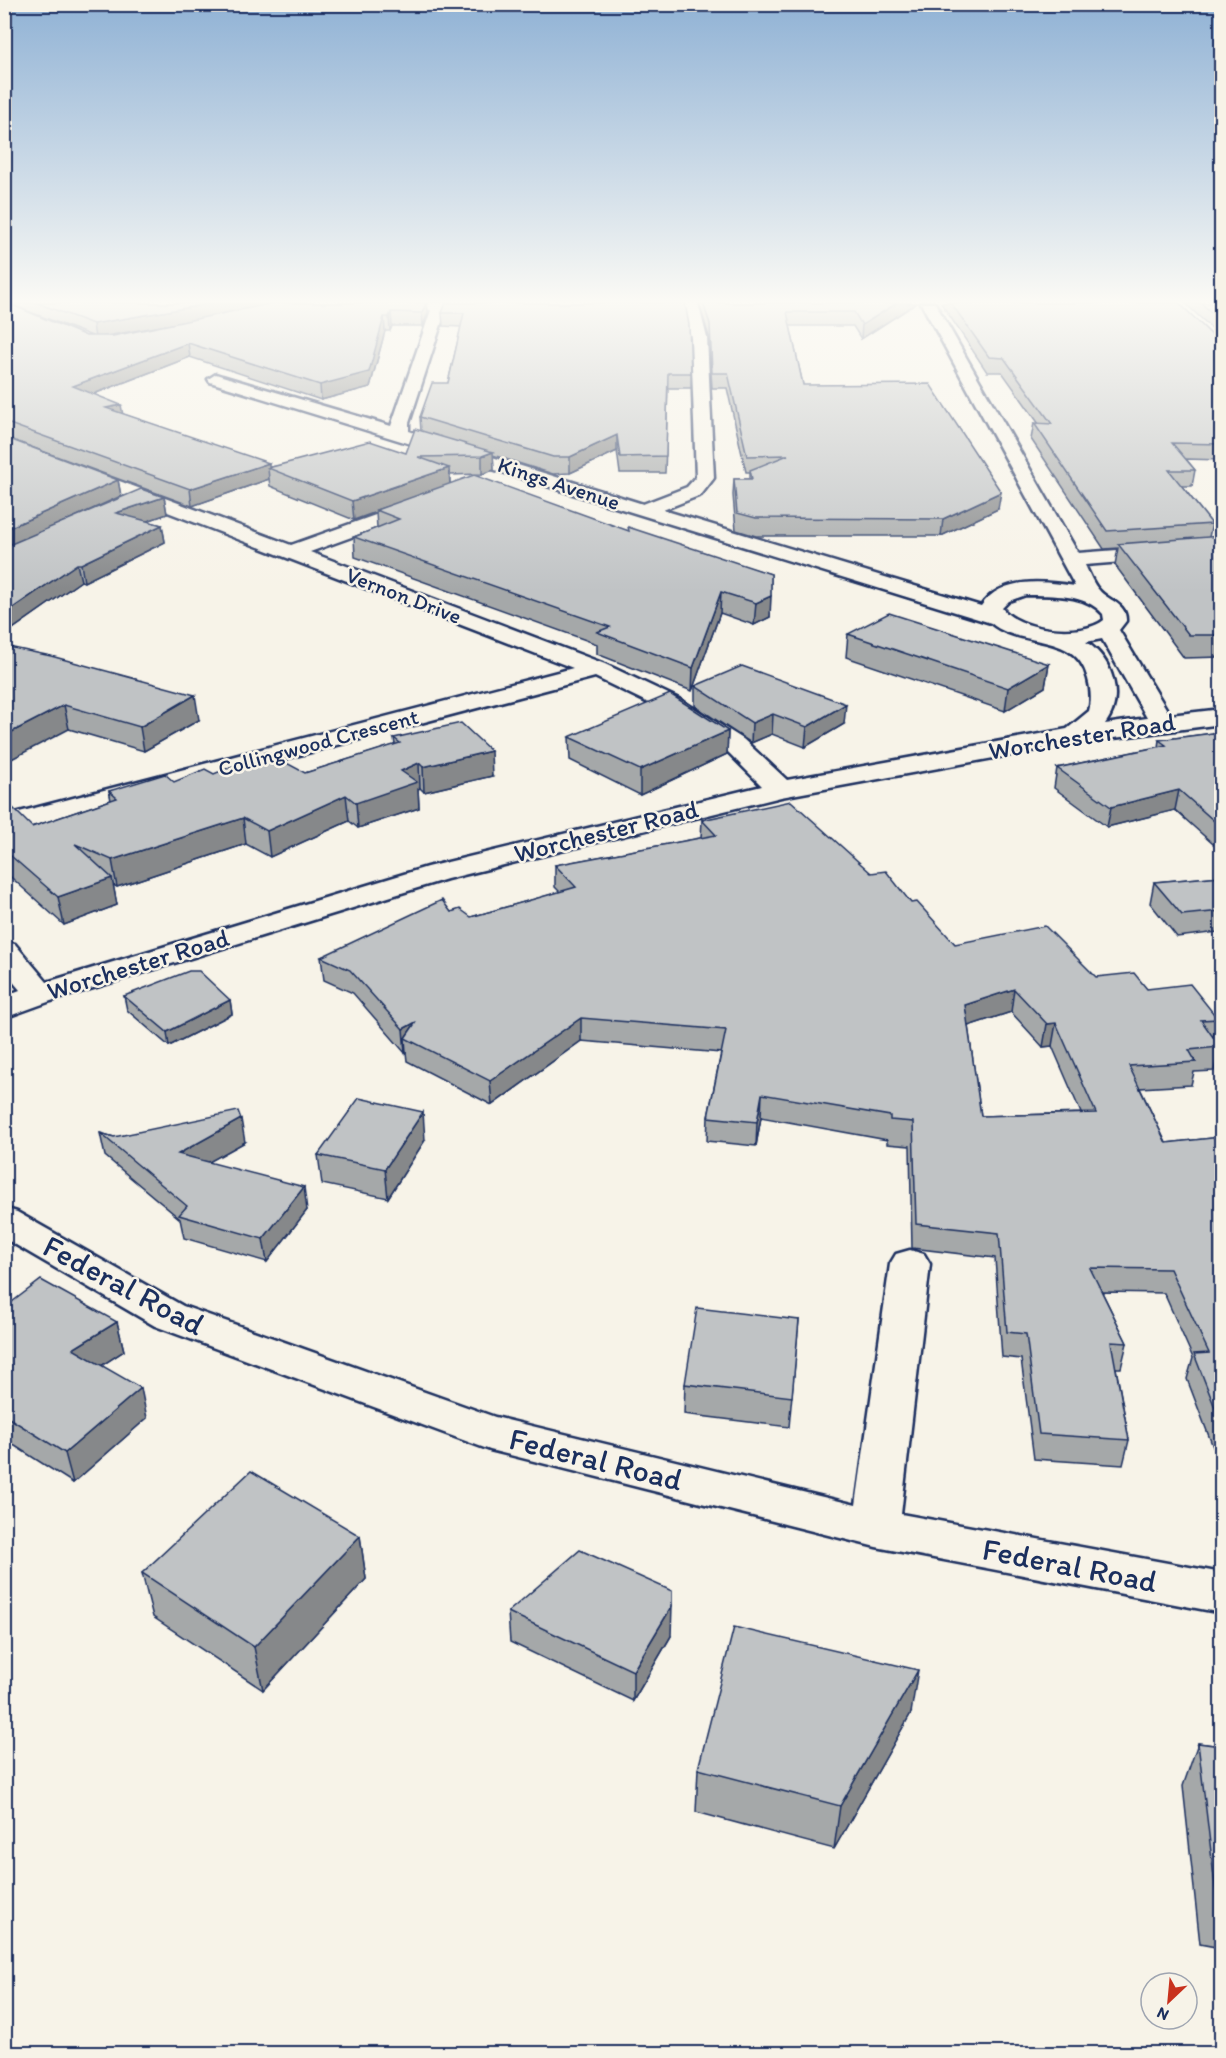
<svg xmlns="http://www.w3.org/2000/svg" width="1226" height="2058" viewBox="0 0 1226 2058" font-family="Itim,sans-serif">
	<rect width="100%" height="100%" fill="#f7f3e8"/>
	<filter id="ink" filterUnits="userSpaceOnUse"><feTurbulence type="fractalNoise" baseFrequency=".0167" numOctaves="2"/><feDisplacementMap in="SourceGraphic" scale="12" xChannelSelector="R" yChannelSelector="G"/><feConvolveMatrix kernelMatrix="1 2 1 2 8 2 1 2 1" color-interpolation-filters="sRGB"/></filter>
	<g filter="url(#ink)">
		<g fill="none" stroke-linecap="round" stroke-linejoin="round">
			<defs>
				<g id="minor">
					<path d="M378,303H448L409,423V431L643,504L687,487L696,477L691,338L684,303H698L707,338L714,478L701,495L663,510L981,606C1001,576 1044,581 1075,586L921,303H935L1078,553L1222,542V554L1085,565C1089,573 1093,584 1099,590C1108,601 1127,603 1126,621L1119,630L1170,715L1222,709V724L1075,743L781,797L447,879L51,1001L4,1018V996L20,990L4,971V942L15,944L47,982L427,867L762,786L725,749L663,710L595,677L4,833V816L573,668L4,449V438L291,545L412,502H426L429,506L426,510L310,552L605,664L681,700L743,739L787,780L1067,729L1089,711C1092,700 1091,690 1088,679C1076,630 1021,649 991,623L210,382L208,379L216,374L222,376L391,426L431,310H381L374,306ZM1026,595C1052,596 1085,593 1103,614L1104,620C1082,638 1019,631 1002,608L1009,601ZM1102,639L1147,718L1105,724C1125,698 1113,659 1086,642Z"/>
					<path d="M4,1208L17,1212L183,1306L495,1417L856,1505L890,1264L896,1254L910,1250L924,1254L930,1264L901,1514L1222,1573V1613L876,1547L490,1450L155,1326L4,1238Z"/>
				</g>
			</defs>
			<use href="#minor" stroke="#1b2f5e" stroke-width="5"/>
			<use href="#minor" fill="#f7f3e8" fill-rule="evenodd"/>
		</g>
		<g fill="#a5a8a9" stroke="#1b2f5e" stroke-width="1.5" fill-rule="evenodd">
			<path d="M4,303H427L428,312L423,326H392L390,331H385L370,387L321,400L190,357L94,394L123,414L269,467L406,453L421,431L420,417L448,383L461,327L443,326L442,313L446,303L691,373V388H668L665,473H620L617,451L570,473L553,474L493,455L494,470L482,474L450,475V484L628,531L771,574L770,617L754,625L720,613L692,691L597,654V644L355,557L354,537L377,528L376,512L354,520L270,486L269,479L192,506L4,437ZM12,305L92,336H86ZM182,322L113,336H103Z"/>
			<path d="M699,303H917L861,339L853,326H790L803,385L998,509L941,536H756L736,530L733,495L734,479H750V472H746L727,388H712L709,337Z"/>
			<path d="M941,303H1179L1218,341L1221,342V460L1186,459L1195,470L1192,486H1182L1212,524L1209,537L1221,536V657L1184,658L1115,565L1118,548L1104,549L1031,439L1034,423L1039,424L1002,372H987Z"/>
			<path d="M1185,303H1221V337Z"/>
			<path d="M4,437L118,480L121,496L78,516L164,497L167,514L147,521L162,525L165,542L84,582L81,581L4,635Z"/>
			<path d="M848,634L1049,664L1045,687L1005,711L846,657Z"/>
			<path d="M4,646L199,720L144,751L69,729Z"/>
			<path d="M695,686L844,724L805,747L772,734L751,743L695,706Z"/>
			<path d="M728,731L727,754L640,795L570,760L569,737Z"/>
			<path d="M1221,732V851L1175,810L1107,827L1054,788L1057,768L1158,747L1159,740Z"/>
			<path d="M394,738L492,776L424,792L420,788L418,789L419,808L358,828L349,821L270,857L246,844L117,887L113,885L117,905L64,925L4,871V807L32,827L111,800L109,791L174,782L214,774L305,773L395,745Z"/>
			<path d="M702,820L871,873L911,903L955,944L1147,989L1218,1019L1213,1038L1220,1047L1214,1071L1194,1072L1191,1085L1140,1088L1166,1143L1221,1137V1452H1215L1187,1379L1193,1358L1164,1293L1102,1292L1127,1343L1121,1368H1116L1129,1440L1123,1465L1034,1459L1021,1359L1002,1357L995,1258L912,1248L910,1146L887,1144V1140L761,1117L756,1146L707,1141L708,1117L721,1053L581,1041L492,1105L407,1061L406,1052L405,1053L353,993L324,980L321,957L451,912L471,917L560,892L555,887V865L701,838ZM1011,1012L1043,1047L1052,1046L1081,1113L981,1116L968,1026Z"/>
			<path d="M1221,876V939L1218,932L1177,937L1150,903L1154,882Z"/>
			<path d="M124,996L230,1000L232,1014L169,1046L127,1010Z"/>
			<path d="M100,1133L114,1137L245,1142L208,1162L307,1210L267,1262L184,1238L180,1219L105,1156Z"/>
			<path d="M425,1140L388,1198L322,1184L318,1155Z"/>
			<path d="M4,1308L117,1322L124,1351L102,1365L147,1418L73,1483L4,1439Z"/>
			<path d="M799,1320L789,1427L684,1414L685,1384Z"/>
			<path d="M360,1536L366,1579L263,1690L153,1617L142,1573Z"/>
			<path d="M508,1612L671,1636L633,1701L510,1642Z"/>
			<path d="M911,1713L834,1849L696,1812L698,1769Z"/>
			<path d="M1198,1743L1221,1746V1948L1200,1944L1183,1786Z"/>
		</g>
		<g fill="#86888a" stroke="#1b2f5e" stroke-width="1.5">
			<path d="M214,303H288L95,338L93,324Z"/>
			<path d="M426,303H427L428,312L423,326L422,313Z"/>
			<path d="M897,303H917L861,339L862,325Z"/>
			<path d="M391,312L392,326L390,331L389,317Z"/>
			<path d="M384,317L385,331L370,387L321,400L320,385Z"/>
			<path d="M188,343L190,357L75,401L73,386Z"/>
			<path d="M121,405L124,420L106,408Z"/>
			<path d="M617,435V451L570,473V457Z"/>
			<path d="M493,452L494,470L482,474V456Z"/>
			<path d="M269,463V468H268L269,479L192,506L190,489Z"/>
			<path d="M449,468L450,486L376,510V512L354,520L352,501Z"/>
			<path d="M118,480L121,496L4,549V530Z"/>
			<path d="M1001,492L998,509L941,536L943,519Z"/>
			<path d="M164,497L167,514L119,531L116,513Z"/>
			<path d="M162,525L165,542L84,582L81,564Z"/>
			<path d="M77,564L81,581L4,635V614Z"/>
			<path d="M721,592L720,613L692,691L693,668Z"/>
			<path d="M771,596L770,617L754,625L756,603Z"/>
			<path d="M1049,664L1045,687L1005,711L1008,688Z"/>
			<path d="M195,695L199,720L144,751L140,727Z"/>
			<path d="M846,704L844,724L805,747L807,727Z"/>
			<path d="M64,705L69,729L4,763V736Z"/>
			<path d="M773,714L772,734L751,743L752,723Z"/>
			<path d="M728,731L727,754L640,795V770Z"/>
			<path d="M491,751L492,776L424,792L423,767Z"/>
			<path d="M419,763L420,788L418,789L419,808L358,828L356,803L401,771Z"/>
			<path d="M1179,790L1175,810L1107,827L1111,807Z"/>
			<path d="M346,795L349,821L270,857L267,831Z"/>
			<path d="M243,818L246,844L117,887L112,860Z"/>
			<path d="M112,878L117,905L64,925L58,897Z"/>
			<path d="M1014,989L1011,1012L962,1028L965,1005Z"/>
			<path d="M230,1000L232,1014L169,1046L167,1032Z"/>
			<path d="M581,1018V1041L492,1105L490,1081Z"/>
			<path d="M416,1022L405,1038L406,1052L405,1053L403,1029Z"/>
			<path d="M1056,1023L1052,1046L1043,1047L1047,1024Z"/>
			<path d="M762,1094L761,1117L756,1146L757,1122Z"/>
			<path d="M423,1112L425,1140L388,1198L385,1169Z"/>
			<path d="M241,1119L245,1142L182,1177L178,1154Z"/>
			<path d="M304,1187L307,1210L267,1262L263,1239Z"/>
			<path d="M117,1322L124,1351L81,1379L73,1349Z"/>
			<path d="M141,1388L147,1418L73,1483L65,1453Z"/>
			<path d="M360,1536L366,1579L263,1690L254,1647Z"/>
			<path d="M672,1606L671,1636L633,1701V1671Z"/>
			<path d="M918,1670L911,1713L834,1849L840,1806Z"/>
		</g>
		<g fill="#c0c3c5" stroke="#1b2f5e" stroke-width="1.5" fill-rule="evenodd">
			<path d="M4,303H7L86,336H113L274,303H426L422,313L391,312L389,317H384L369,372L320,385L188,343L73,386L121,405L106,408L269,463L190,489L4,422Z"/>
			<path d="M37,303H214L93,324Z"/>
			<path d="M446,303H685L689,325L691,373H668L666,456L620,457L617,435L570,457H553L420,417L432,383H448L464,313H442Z"/>
			<path d="M703,303H897L862,325L854,312H787L803,385L930,384L1001,492L943,519L756,518L737,513L734,479H752L750,470L788,455L747,456L728,373H712L710,324Z"/>
			<path d="M951,303H1179L1218,341L1221,342V444L1172,443L1195,470H1169L1212,524L1107,531L1034,423L1052,424L1004,358L989,357Z"/>
			<path d="M1201,303H1221V321Z"/>
			<path d="M415,429L493,452L482,456L418,457L449,468L352,501L268,468L370,441L406,453Z"/>
			<path d="M4,437L118,480L4,530Z"/>
			<path d="M474,475L629,531L628,527L771,574V596L756,603L721,592L693,668L597,632L610,627L354,537L399,519L376,510Z"/>
			<path d="M141,489L164,497L116,513L162,525L81,564H77L4,614V547Z"/>
			<path d="M1221,536V635H1189L1118,544Z"/>
			<path d="M889,613L1049,664L1008,688L848,634Z"/>
			<path d="M4,646L51,656L195,695L140,727L64,705L4,736Z"/>
			<path d="M742,666L846,704L807,727L773,714L752,723L695,686Z"/>
			<path d="M670,694L728,731L640,770L569,737Z"/>
			<path d="M461,723L491,751L423,767L419,763L401,771L417,782L356,803L346,795L267,831L243,818L112,860L75,844L112,878L58,897L4,850V807L11,806L32,827L117,798L109,791L165,774L174,782L205,769L214,774L266,752L305,773L400,743L394,738Z"/>
			<path d="M1221,732V827L1179,790L1111,807L1057,768L1166,745L1159,740Z"/>
			<path d="M791,801L871,873L886,871L911,903L917,902L955,944L1045,926L1096,977L1134,973L1147,989L1190,984L1218,1019L1201,1020L1220,1047L1189,1050L1196,1062L1129,1066L1166,1143L1221,1137V1423L1194,1354L1209,1353L1170,1269L1090,1268L1127,1343L1111,1342L1129,1440L1039,1434L1026,1334L1007,1332L999,1233L916,1224L913,1122L890,1120V1116L762,1094L757,1122L708,1117L726,1030L581,1018L490,1081L405,1038L416,1022L403,1029L350,970L321,957L442,900L451,912L460,909L471,917L576,887L555,865L716,835L702,820ZM1014,989L1047,1024L1056,1023L1096,1113L981,1116L965,1005Z"/>
			<path d="M1221,876V911L1182,915L1154,882Z"/>
			<path d="M189,971H199L230,1000L167,1032L124,996Z"/>
			<path d="M359,1098L423,1112L385,1169L318,1155Z"/>
			<path d="M238,1111L241,1119L178,1154L304,1187L263,1239L179,1215L187,1206L100,1133L114,1137Z"/>
			<path d="M41,1280L117,1322L73,1349L141,1388L65,1453L4,1415V1308Z"/>
			<path d="M697,1308L799,1320L792,1397L685,1384Z"/>
			<path d="M251,1471L360,1536L254,1647L142,1573Z"/>
			<path d="M580,1550L672,1591V1606L633,1671L508,1612Z"/>
			<path d="M734,1627L918,1670L840,1806L698,1769Z"/>
			<path d="M1198,1743L1221,1746V1903L1217,1902Z"/>
		</g>
	</g>
	<linearGradient id="sky" x2="0" y2="1"><stop stop-color="#90b2d5"/><stop offset="0.51" stop-color="#fbfaf5"/><stop offset="1" stop-color="#fbfaf5" stop-opacity="0"/></linearGradient>
	<rect width="1226" height="591" fill="url(#sky)"/>
	<g text-anchor="middle" stroke-width="5" stroke-linejoin="round" paint-order="stroke">
		<g font-size="22" fill="#1b2f5e" stroke="#f7f3e8">
			<text transform="translate(559 483) rotate(18)" y="8">Kings Avenue</text>
			<text transform="translate(404 595) rotate(21)" y="8">Vernon Drive</text>
			<text transform="translate(318 742) rotate(-15)" y="8">Collingwood Crescent</text>
		</g>
		<g font-size="26" fill="#1b2f5e" stroke="#f7f3e8">
			<text transform="translate(1082 736) rotate(-9)" y="9">Worchester Road</text>
			<text transform="translate(606 831) rotate(-14)" y="9">Worchester Road</text>
			<text transform="translate(138 964) rotate(-17)" y="9">Worchester Road</text>
		</g>
		<g font-size="32" fill="#1b2f5e" stroke="#f7f3e8">
			<text transform="translate(124 1285) rotate(28)" y="11">Federal Road</text>
			<text transform="translate(596 1459) rotate(14)" y="11">Federal Road</text>
			<text transform="translate(1070 1565) rotate(11)" y="11">Federal Road</text>
		</g>
	</g>
	<rect width="1226" height="2058" fill="none" stroke="#f7f3e8" stroke-width="24"/>
	<rect x="12" y="12" width="1202" height="2034" fill="none" stroke="#1b2f5e" stroke-width="2" filter="url(#ink)"/>
	<g transform="translate(1169 2001) rotate(206)"><circle r="28" fill="#f7f3e8" stroke="#9fa5b1" stroke-width="1.5"/>
	<path d="M0-4.5L10 22L0 15L-10 22Z" fill="#c8321e"/>
	<text y="-9" font-size="16" font-weight="bold" text-anchor="middle" fill="#1b2f5e">N</text>
	</g>
</svg>
